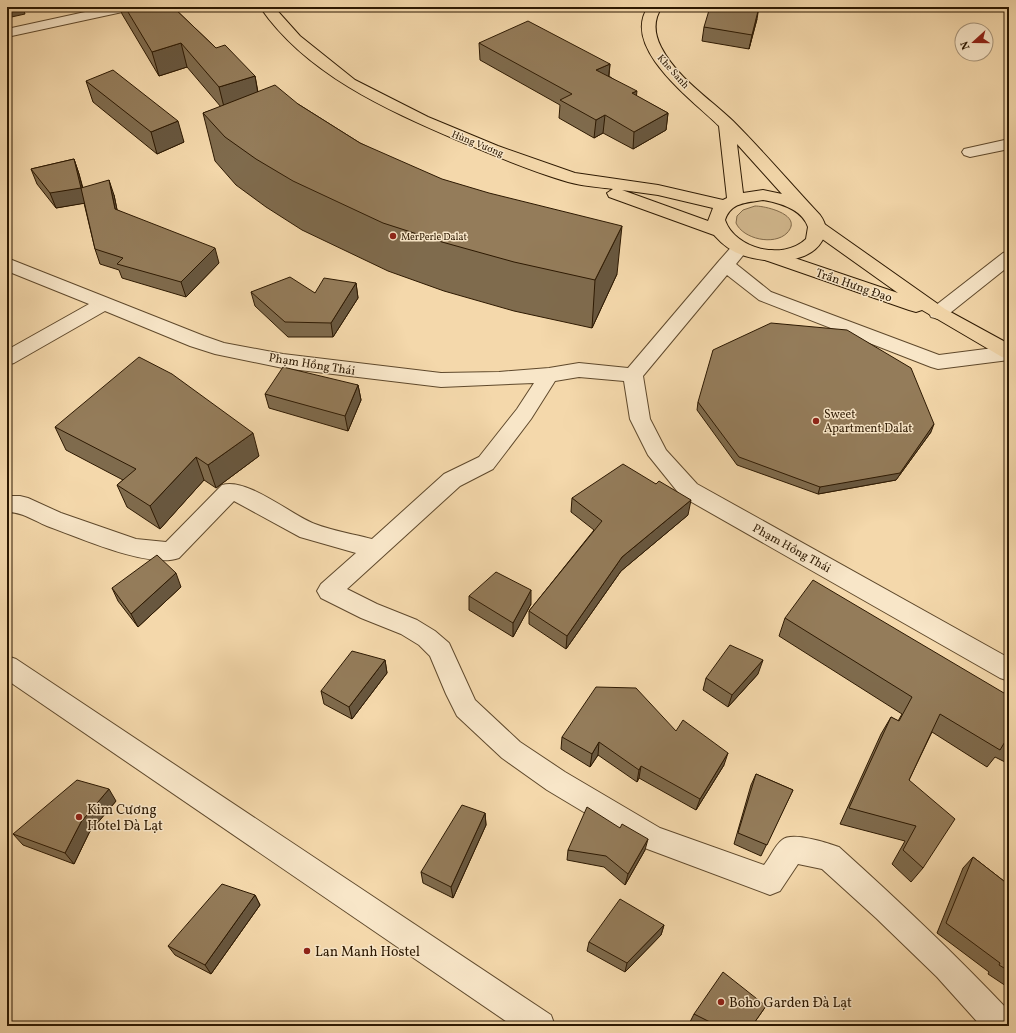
<svg xmlns="http://www.w3.org/2000/svg" width="1016" height="1033" viewBox="0 0 1016 1033" font-family="Vollkorn,serif">
	<rect width="100%" height="100%" fill="#f4d8ab"/>
	<filter id="stains"><feTurbulence type="fractalNoise" baseFrequency=".005" numOctaves="4"/><feColorMatrix values="0 0 0 0 .2 0 0 0 0 .09 0 0 0 0 .02 0 0 0 .5 -.17"/></filter>
	<radialGradient id="worn" r=".72"><stop offset=".6" stop-color="#630" stop-opacity="0"/><stop offset="1" stop-color="#630" stop-opacity=".3"/></radialGradient>
	<path fill="#d2b88e" stroke="#806848" d="M755,206C766,206 804,215 787,233C774,246 743,239 736,223L737,216L743,210Z"/>
	<g fill="none" stroke-linecap="round" stroke-linejoin="round">
		<defs>
			<g id="minor">
				<path d="M108,7H134L132,10L127,11L7,37V29Z"/>
				<path d="M1009,139V149L970,157L964,155L962,152L964,149Z"/>
				<path d="M740,243L746,244L749,248L736,264L771,292L939,355L1009,346V360L938,369L931,367L759,300L727,275L643,376L650,419L666,450L697,484L1009,658V681L1000,678L681,496L648,455L630,419L624,381L579,377L555,381L531,419L493,469L460,486L347,589L377,604L417,620L435,631L449,643L475,700L520,742L565,772L660,828L764,865C770,858 775,845 782,840C792,831 827,843 839,847C898,900 955,954 1009,1011V1026H981L937,977L876,918L822,869L798,864L780,891L770,895L642,847L547,790L502,758L457,716L446,694L430,656L419,645L401,634L361,618L321,598L317,591L321,584L356,553L300,537L234,501L179,558C148,569 78,537 47,526C33,520 22,512 7,512V496H20L28,498L61,513L136,539L166,542L222,485C247,477 291,515 315,524C333,531 353,534 372,539L444,474L479,457L517,409L534,383L441,387L283,368L215,354L190,346L105,311L14,363L7,365V350L89,304L7,271V258L204,336L224,343L283,354L441,373L499,372L549,368L579,363L628,368L719,261L734,244Z"/>
				<path d="M1009,251V266L945,317L938,319L931,317L929,313L931,309L1003,253Z"/>
				<path d="M7,656L16,659L551,1015L555,1026H513L7,680Z"/>
			</g>
			<path id="major" d="M817,222L823,223L945,309L1009,344V359L1002,357L922,310L916,312L909,310L765,260L762,256L765,252L771,250L898,293L811,231L808,227L811,223Z"/>
			<path id="highway" d="M260,7H274L300,36L355,80L428,117L498,146L575,173L658,185L723,200L727,198L719,126C694,101 620,48 648,7H662C653,20 654,33 661,47C677,78 709,98 733,121C763,151 791,184 820,215C826,223 828,232 822,241C808,265 768,263 745,256C732,252 723,245 714,235L609,197L607,193L613,189C598,187 582,186 568,182C530,171 493,155 457,140C385,109 306,74 260,7ZM737,144L782,194L763,190L743,193ZM622,190L658,195L713,208L708,221ZM763,200C780,203 802,209 808,227L806,239C783,261 735,249 725,220C731,202 746,203 763,200Z"/>
		</defs>
		<use href="#minor" stroke="#5f492c" stroke-width="2"/>
		<use href="#major" stroke="#2d1902" stroke-width="2"/>
		<use href="#highway" stroke="#2d1902" stroke-width="2"/>
		<use href="#minor" fill="#f8e6c8" fill-rule="evenodd"/>
		<use href="#major" fill="#f4d8ab" fill-rule="evenodd"/>
		<use href="#highway" fill="#f4d8ab" fill-rule="evenodd"/>
	</g>
	<g fill="#7f6b4d" stroke="#2d1902">
		<path d="M120,7H173L216,48L255,76L258,92L298,104L360,143L617,274L592,328L514,311L444,291L388,271L302,230L266,207L236,185L215,161L203,113L221,107L187,67L159,76L122,14Z"/>
		<path d="M757,19L749,49L702,41L704,27Z"/>
		<path d="M479,43L610,64L609,76L636,96L668,113L666,130L633,149L603,133L594,138L559,118L560,105L480,60Z"/>
		<path d="M86,81L184,142L157,154L93,102Z"/>
		<path d="M74,159L79,174L83,188L114,195L117,210L219,263L186,297L122,278L119,270L100,264L95,249L84,203L56,208L37,184L31,169Z"/>
		<path d="M356,283L358,298L333,337H288L255,306L251,292L315,293Z"/>
		<path d="M358,385L361,400L348,431L269,408L265,394Z"/>
		<path d="M698,402L931,432L896,480L818,494L737,465L697,410Z"/>
		<path d="M55,427L259,456L216,488L204,480L160,529L127,507L117,485L123,480L66,450Z"/>
		<path d="M656,484L688,515L621,571L566,649L529,624V611L594,530L571,512L572,498Z"/>
		<path d="M181,587L138,627L118,601L112,588Z"/>
		<path d="M469,596L531,604L513,637L469,610Z"/>
		<path d="M785,618L1009,696V764L995,757L987,767L932,732L909,780L923,868L911,882L892,864L905,841L840,824L881,734L891,717L898,721L902,714L779,636Z"/>
		<path d="M385,660L387,673L352,719L324,704L321,691Z"/>
		<path d="M758,674L728,707L703,690L706,678Z"/>
		<path d="M676,731L724,765L696,810L639,778L637,782L598,755L590,767L561,749L562,737Z"/>
		<path d="M756,774L793,790L761,856L734,844L751,785Z"/>
		<path d="M116,801L89,833L74,864L23,845L13,834Z"/>
		<path d="M485,813L486,825L453,898L423,883L421,872Z"/>
		<path d="M568,850H645L625,885L604,867L567,860Z"/>
		<path d="M973,857L1009,885V988L988,974L989,972L937,933L963,868Z"/>
		<path d="M255,895L260,905L211,974L175,955L168,946Z"/>
		<path d="M664,925L661,935L625,972L587,951L589,942Z"/>
		<path d="M766,1006L752,1026H688L694,1014Z"/>
	</g>
	<g fill="#68573f" stroke="#2d1902">
		<path d="M7,7H23L25,14L7,18Z"/>
		<path d="M759,7L757,19L749,49L752,35Z"/>
		<path d="M181,43L187,67L159,76L152,52Z"/>
		<path d="M610,64L608,81L596,70Z"/>
		<path d="M255,76L259,100L225,111L219,87Z"/>
		<path d="M637,91L635,108L632,93Z"/>
		<path d="M668,113L666,130L633,149L634,132Z"/>
		<path d="M605,115L603,133L594,138L596,120Z"/>
		<path d="M178,121L184,142L157,154L151,132Z"/>
		<path d="M74,159L79,174L86,203L56,208L50,193Z"/>
		<path d="M109,180L114,195L120,224L115,209Z"/>
		<path d="M622,226L617,274L592,328L595,280Z"/>
		<path d="M215,248L219,263L186,297L181,282Z"/>
		<path d="M356,283L358,298L333,337L331,323Z"/>
		<path d="M358,385L361,400L348,431L345,416Z"/>
		<path d="M934,424L931,432L896,480L818,494L820,487Z"/>
		<path d="M253,433L259,456L216,488L208,465Z"/>
		<path d="M196,457L204,480L160,529L150,506Z"/>
		<path d="M691,500L688,515L621,571L566,649L567,636L622,557Z"/>
		<path d="M176,573L181,587L138,627L131,614Z"/>
		<path d="M531,590V604L513,637V623Z"/>
		<path d="M385,660L387,673L352,719L349,707Z"/>
		<path d="M763,660L758,674L728,707L732,695Z"/>
		<path d="M599,742L598,755L590,767L592,754Z"/>
		<path d="M728,753L724,765L696,810L700,799Z"/>
		<path d="M641,766L639,778L637,782L639,770Z"/>
		<path d="M109,789L116,801L89,833L74,864L65,853L81,822Z"/>
		<path d="M485,813L486,825L453,898L451,887Z"/>
		<path d="M648,839L645,850L625,885L628,874Z"/>
		<path d="M255,895L260,905L211,974L205,965Z"/>
		<path d="M664,925L661,935L625,972L627,963Z"/>
	</g>
	<g fill="#947c5a" stroke="#2d1902">
		<path d="M125,7H173L216,48L225,45L255,76L219,87L181,43L152,52Z"/>
		<path d="M710,7H759L752,35L704,27Z"/>
		<path d="M528,21L610,64L596,70L637,91L632,93L668,113L634,132L605,115L596,120L560,100L572,94L479,43Z"/>
		<path d="M113,70L178,121L151,132L86,81Z"/>
		<path d="M275,85L298,104L360,143L442,179L489,193L622,226L595,280L514,262L442,242L383,223L293,181L256,159L225,137L203,113Z"/>
		<path d="M74,159L81,188L50,193L31,169Z"/>
		<path d="M109,180L115,209L215,248L181,282L117,264L123,258L95,249L81,188Z"/>
		<path d="M290,277L315,293L324,278L356,283L331,323L285,322L251,292Z"/>
		<path d="M771,323L847,330L911,368L934,424L900,473L820,487L739,457L698,402L713,350Z"/>
		<path d="M139,357L172,374L253,433L208,465L196,457L150,506L117,485L136,469L55,427Z"/>
		<path d="M283,367L358,385L345,416L265,394Z"/>
		<path d="M623,464L656,484L659,481L691,500L622,557L567,636L529,611L602,521L572,498Z"/>
		<path d="M157,555L176,573L131,614L112,588Z"/>
		<path d="M496,572L531,590L513,623L469,596Z"/>
		<path d="M813,580L1009,696V741L1006,740L1000,750L940,714L909,780L955,819L923,868L903,850L916,826L849,808L891,717L899,721L912,697L785,618Z"/>
		<path d="M730,645L763,660L732,695L706,678Z"/>
		<path d="M352,651L385,660L349,707L321,691Z"/>
		<path d="M596,687L636,688L676,731L683,720L728,753L700,799L641,766L639,770L599,742L592,754L562,737Z"/>
		<path d="M756,774L793,790L767,845L738,833Z"/>
		<path d="M77,780L109,789L81,822L65,853L13,834Z"/>
		<path d="M462,805L485,813L451,887L421,872Z"/>
		<path d="M587,807L620,828L622,824L648,839L628,874L606,856L568,850Z"/>
		<path d="M973,857L1009,885V971L999,965L1000,963L946,923Z"/>
		<path d="M222,884L255,895L205,965L168,946Z"/>
		<path d="M620,899L664,925L627,963L589,942Z"/>
		<path d="M723,972L766,1006L752,1026H718L694,1014Z"/>
	</g>
	<g fill="#8f2418" stroke="#f8e6c8" stroke-width="1.5">
		<circle cx="393" cy="236" r="4"/>
		<circle cx="816" cy="421" r="4"/>
		<circle cx="79" cy="817" r="4"/>
		<circle cx="307" cy="951" r="4"/>
		<circle cx="721" cy="1002" r="4"/>
	</g>
	<g text-anchor="middle" stroke-width="3" stroke-linejoin="round" paint-order="stroke">
		<g font-size="10" fill="#2d1902" stroke="#f8e6c8">
			<text transform="translate(674 71) rotate(48)" y="4">Khe Sanh</text>
			<text transform="translate(478 143) rotate(22)" y="4">Hùng Vương</text>
		</g>
		<g font-size="10" fill="#2d1902" stroke="#f8e6c8" text-anchor="start">
			<text x="401" y="240">MerPerle Dalat</text>
		</g>
		<g font-size="12" fill="#2d1902" stroke="#f8e6c8">
			<text transform="translate(854 285) rotate(19)" y="4">Trần Hưng Đạo</text>
			<text transform="translate(312 364) rotate(9)" y="4">Phạm Hồng Thái</text>
			<text transform="translate(792 548) rotate(29)" y="4">Phạm Hồng Thái</text>
		</g>
		<g font-size="12" fill="#2d1902" stroke="#f8e6c8" text-anchor="start">
			<text x="824" y="418">Sweet<tspan x="824" dy="14">Apartment Dalat</tspan></text>
		</g>
		<g font-size="14" fill="#2d1902" stroke="#f8e6c8" text-anchor="start">
			<text x="87" y="814">Kim Cương<tspan x="87" dy="16">Hotel Đà Lạt</tspan></text>
			<text x="315" y="956">Lan Manh Hostel</text>
			<text x="729" y="1007">Boho Garden Đà Lạt</text>
		</g>
	</g>
	<rect width="1016" height="1033" fill="none" stroke="#f4d8ab" stroke-width="24"/>
	<rect x="8" y="8" width="1000" height="1017" fill="none" stroke="#2d1902" stroke-width="2"/>
	<rect x="12" y="12" width="992" height="1009" fill="none" stroke="#2d1902"/>
	<g transform="translate(974 42) rotate(249)"><circle r="19" fill="#f8e6c8" stroke="#a79479"/>
	<path d="M0-3L7 15L0 10L-7 15Z" fill="#8f2418"/>
	<text y="-6" font-size="11" font-weight="bold" text-anchor="middle" fill="#2d1902">N</text>
	</g>
	<rect width="100%" height="100%" filter="url(#stains)"/>
	<rect width="100%" height="100%" fill="url(#worn)"/>
</svg>
